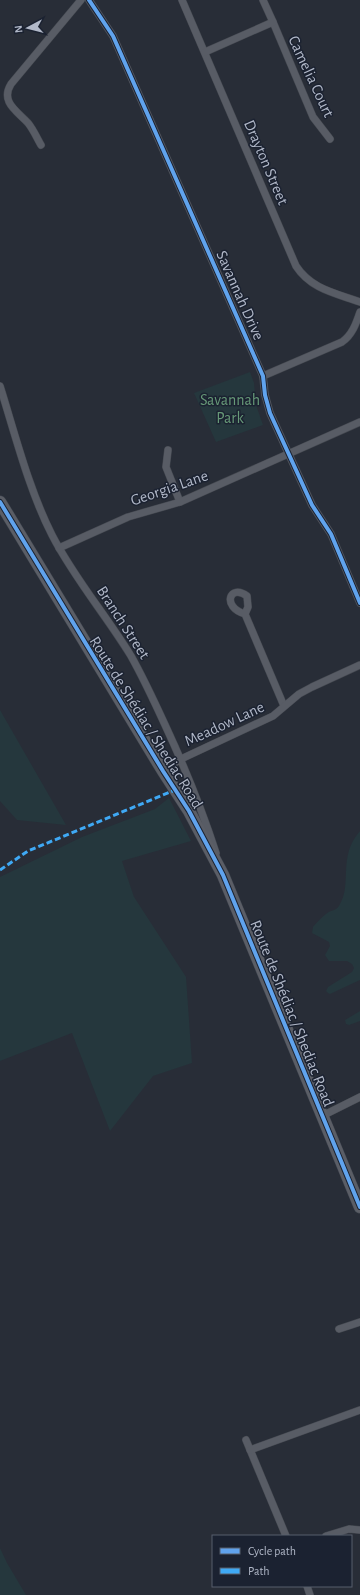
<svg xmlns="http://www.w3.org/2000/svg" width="360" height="1595" viewBox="0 0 360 1595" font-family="'Alegreya Sans',sans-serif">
	<rect width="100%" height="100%" fill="#282d37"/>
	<g fill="#25373d">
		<path d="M250,372L254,383L256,405L263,425L216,442L194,393Z"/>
		<path d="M0,710L66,825L17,820L0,801Z"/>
		<path d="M169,798L191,841L122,861L134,897L186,977L192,1063L153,1076L110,1131L72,1033L0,1061V877L82,837L155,809Z"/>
		<path d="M360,831V980L330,994L328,993L326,991L328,987L352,972L354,968L352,964L347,961H329L325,955L330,946L329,942L312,933L313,927C317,922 321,918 326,914C330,910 336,911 339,906C353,884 337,857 360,831Z"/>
		<path d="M360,1011V1021L349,1025L346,1024L345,1020Z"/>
		<path d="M0,1548L7,1563L26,1595H0Z"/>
	</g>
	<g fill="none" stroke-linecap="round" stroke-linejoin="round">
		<defs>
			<g id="street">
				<path d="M89,0L113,36L263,376L265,395L270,413L312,505L331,534L360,603"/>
				<path d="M182,0L296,266C311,289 335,293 360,302"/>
				<path d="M273,22L313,117L330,139"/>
				<path d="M205,52L273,22L263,0"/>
				<path d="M41,145C37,138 33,129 28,123C17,111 0,102 11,84L81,0"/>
				<path d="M263,376L342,342C352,335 356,324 360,312"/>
				<path d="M0,386C15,434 29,490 52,535C74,578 106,615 131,656C144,679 155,703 166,727C185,768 202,810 216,853"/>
				<path d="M168,450L166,467L180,502"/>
				<path d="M59,548L128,517L180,502L360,422"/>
				<path d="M245,614C221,607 230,583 247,596L248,607L245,614L284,706"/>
				<path d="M163,771L181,759L273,716L299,694L312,687L360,665"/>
				<path d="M322,1116L360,1097"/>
				<path d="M339,1329L360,1322"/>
				<path d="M246,1440L286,1536"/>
				<path d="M250,1450L360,1410"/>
				<path d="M326,1536L349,1529L360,1530"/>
				<path d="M307,1586L310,1595"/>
			</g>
			<path id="primary" d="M0,502L163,771L189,811L223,875L360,1207"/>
		</defs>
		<use href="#street" stroke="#444850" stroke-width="8"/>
		<use href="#primary" stroke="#454a54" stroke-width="13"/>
		<use href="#street" stroke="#585c65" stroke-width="7"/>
		<use href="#primary" stroke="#5b5e66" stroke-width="12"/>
		<path stroke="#3fa9f5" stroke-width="3" stroke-dasharray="6 3" stroke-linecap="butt" d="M0,870L28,851L175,790"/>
		<defs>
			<g id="cycleway">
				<path d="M89,0L113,36L263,376L265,395L270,413L312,505L331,534L360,603"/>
				<path d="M0,502L163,771L189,811L223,875L360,1207"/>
			</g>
		</defs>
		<use href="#cycleway" stroke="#1b2231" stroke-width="6"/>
		<use href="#cycleway" stroke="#60a3ed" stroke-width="4"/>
	</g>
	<g text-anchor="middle" stroke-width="3" stroke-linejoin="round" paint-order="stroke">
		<g font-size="16" fill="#b1b8c8" stroke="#1b2231">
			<text transform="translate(312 76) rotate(65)" y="6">Camelia Court</text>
			<text transform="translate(267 162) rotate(67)" y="6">Drayton Street</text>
			<text transform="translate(241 295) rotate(66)" y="6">Savannah Drive</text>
			<text transform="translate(169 487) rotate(-19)" y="6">Georgia Lane</text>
			<text transform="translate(124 622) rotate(57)" y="6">Branch Street</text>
			<text transform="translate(147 722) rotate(58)" y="6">Route de Shédiac / Shediac Road</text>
			<text transform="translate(224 723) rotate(-25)" y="6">Meadow Lane</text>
			<text transform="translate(293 1013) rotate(68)" y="6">Route de Shédiac / Shediac Road</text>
		</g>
		<g font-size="16" fill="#679a78" stroke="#1b2231">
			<text x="230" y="405">Savannah<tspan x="230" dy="18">Park</tspan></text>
		</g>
	</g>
	<rect x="212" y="1535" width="140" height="52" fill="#1b2231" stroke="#575e6d"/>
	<rect x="220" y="1548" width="20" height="6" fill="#60a3ed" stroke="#575e6d"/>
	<text x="248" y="1555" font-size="12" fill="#b1b8c8">Cycle path</text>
	<rect x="220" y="1568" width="20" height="6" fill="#3fa9f5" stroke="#575e6d"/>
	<text x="248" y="1575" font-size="12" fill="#b1b8c8">Path</text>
	<g transform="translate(28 28) rotate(263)" stroke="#1b2231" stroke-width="3" paint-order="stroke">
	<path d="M0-3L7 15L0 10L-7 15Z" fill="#b1b8c8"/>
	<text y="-6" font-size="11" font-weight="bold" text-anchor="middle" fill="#b1b8c8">N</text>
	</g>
</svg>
